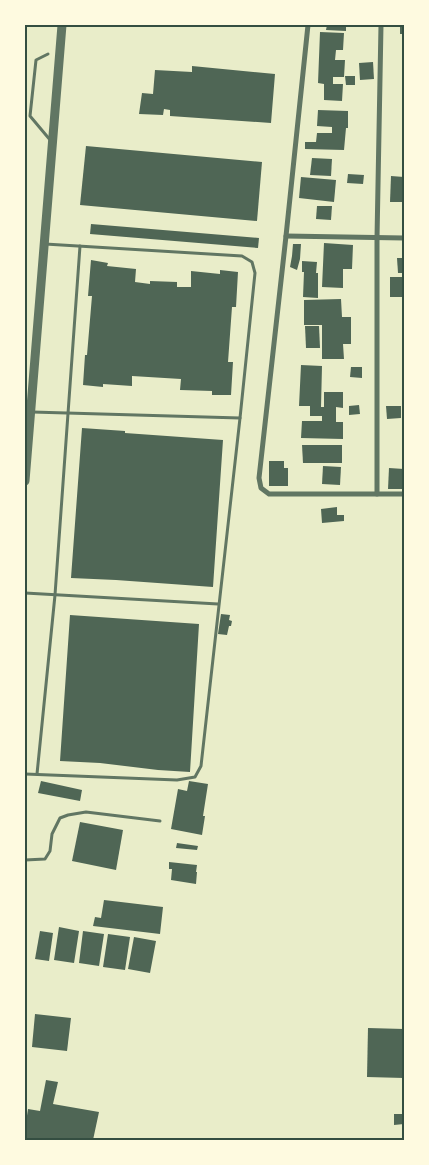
<svg xmlns="http://www.w3.org/2000/svg" width="429" height="1165" viewBox="0 0 429 1165" font-family="'Fira Sans Condensed',sans-serif">
	<rect width="100%" height="100%" fill="#e9edc9"/>
	<g fill="#4f6655">
		<path d="M327,25H346V31L326,30Z"/>
		<rect x="400" y="25" width="4" height="9"/>
		<path d="M320,32L344,33L343,50H336L335,60H345L344,77H333V84H343L342,101L324,100V84L318,83Z"/>
		<path d="M373,62L374,79L360,80L359,63Z"/>
		<path d="M192,66L275,74L271,123L170,116V110L164,109L163,115L139,114L142,93L153,94L155,70L192,72Z"/>
		<path d="M345,76H355V85H346Z"/>
		<path d="M318,110L348,111V128H346L344,150L305,149V142H316L317,133H332V127L317,126Z"/>
		<path d="M86,146L262,162L257,221L80,205Z"/>
		<path d="M312,158L332,159L331,176L310,175Z"/>
		<path d="M348,174L364,175L363,184L347,183Z"/>
		<path d="M391,176L404,177V202H390Z"/>
		<path d="M301,177L336,180L334,202L299,198Z"/>
		<path d="M317,206H332L331,220L316,219Z"/>
		<path d="M91,224L259,238L258,248L90,234Z"/>
		<path d="M324,243L353,245L352,269H343V288L322,287Z"/>
		<path d="M293,244H301L300,259L297,270L290,267L292,256Z"/>
		<path d="M397,258H404V273H398Z"/>
		<path d="M91,260L108,263L107,266L136,269L135,282L150,284V281L177,282V287H191V271L220,274V270L238,272L236,307H232L228,362H233L231,395H212V391L180,390L181,379L132,376V386L103,384V387L83,385L85,355H87L92,296H88Z"/>
		<path d="M302,261L317,262L316,273H318V298L303,297L304,272H302Z"/>
		<rect x="390" y="277" width="14" height="20"/>
		<path d="M341,299L342,317H351V344H343L344,359H322V325H304V300Z"/>
		<path d="M305,326H319L320,348H306Z"/>
		<path d="M301,365L322,366L321,407H324V392H343V408L336,407V422H343V439L301,438L302,421H322V416H310V406H299Z"/>
		<path d="M351,367H362V378L350,377Z"/>
		<path d="M359,405L360,414L349,415V406Z"/>
		<path d="M386,406H401V418L387,419Z"/>
		<path d="M82,428L125,431V433L223,440L213,587L116,580L71,578Z"/>
		<path d="M302,445H342V463H303Z"/>
		<path d="M269,461H284V468H288V486H269Z"/>
		<path d="M323,466L341,467L340,485L322,484Z"/>
		<path d="M389,468L404,469V489H388Z"/>
		<path d="M337,507V515H344V521L322,523L321,509Z"/>
		<path d="M221,614L230,615L229,620L232,621L231,626H229L227,635L218,634Z"/>
		<path d="M70,615L199,624L190,772L158,770L100,763L60,761Z"/>
		<path d="M41,781L82,790L80,801L38,793Z"/>
		<path d="M189,781L208,784L203,816H205L202,835L171,829L178,789L187,791Z"/>
		<path d="M80,822L123,830L116,870L72,861Z"/>
		<path d="M177,843L198,846L197,850L176,848Z"/>
		<path d="M169,862L197,865L196,872H197L196,884L171,880L172,869H169Z"/>
		<path d="M104,900L163,907L160,934L93,926L95,917L101,918Z"/>
		<path d="M59,927L79,931L74,963L54,960Z"/>
		<path d="M40,931L53,933L49,961L35,959Z"/>
		<path d="M83,931L104,934L99,966L79,963Z"/>
		<path d="M108,934L130,937L125,970L103,967Z"/>
		<path d="M134,937L156,941L150,973L128,969Z"/>
		<path d="M35,1014L71,1018L67,1051L32,1047Z"/>
		<path d="M368,1028L404,1029V1078L367,1077Z"/>
		<path d="M46,1080L58,1082L53,1104L99,1112L93,1140H25V1129L28,1109L40,1111Z"/>
		<path d="M394,1114H404V1124L394,1125Z"/>
	</g>
	<g fill="none" stroke-linecap="round" stroke-linejoin="round">
		<g stroke="#617663" stroke-width="3">
			<path d="M48,54L36,60L30,116L51,141"/>
			<path d="M32,412L240,418L255,273L252,262L242,256L45,244"/>
			<path d="M25,593L218,604"/>
			<path d="M25,774L177,780L195,777L201,766L240,418"/>
			<path d="M37,774L55,595L80,246"/>
			<path d="M25,860L45,859L50,851L52,834L60,818L68,815L86,812L160,821"/>
		</g>
		<g stroke="#617663" stroke-width="5">
			<path d="M308,25L286,236L259,478L261,488L269,494H404"/>
			<path d="M286,236L404,238"/>
			<path d="M377,494V238L381,25"/>
		</g>
		<path stroke="#617663" stroke-width="9" d="M25,481L62,25"/>
	</g>
	<rect width="429" height="1165" fill="none" stroke="#fefae0" stroke-width="52"/>
	<rect x="26" y="26" width="377" height="1113" fill="none" stroke="#344e41" stroke-width="2"/>
</svg>
